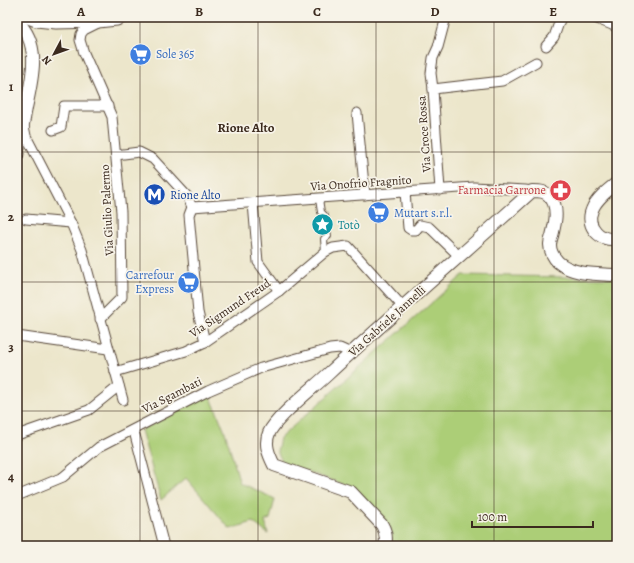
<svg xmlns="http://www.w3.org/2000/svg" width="634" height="563" viewBox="0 0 634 563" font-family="Alegreya,serif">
	<rect width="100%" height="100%" fill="#f7f3e8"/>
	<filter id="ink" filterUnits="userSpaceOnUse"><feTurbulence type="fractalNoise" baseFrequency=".025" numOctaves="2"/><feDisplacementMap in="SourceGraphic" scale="8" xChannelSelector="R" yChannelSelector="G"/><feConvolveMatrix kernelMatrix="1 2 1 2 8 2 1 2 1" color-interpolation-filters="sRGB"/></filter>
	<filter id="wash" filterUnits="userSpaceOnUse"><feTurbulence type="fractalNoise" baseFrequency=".012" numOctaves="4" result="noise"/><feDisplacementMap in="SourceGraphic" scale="16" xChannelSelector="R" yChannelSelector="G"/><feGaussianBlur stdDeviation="0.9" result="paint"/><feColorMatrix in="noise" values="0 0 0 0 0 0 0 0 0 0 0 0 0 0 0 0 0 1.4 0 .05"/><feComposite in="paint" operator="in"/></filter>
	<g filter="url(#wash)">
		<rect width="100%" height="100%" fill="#ece6cb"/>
		<g fill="#acce77" stroke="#747c4a">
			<path d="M463,275L617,278V546H393L390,529L354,488L283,463L277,451L280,438Z"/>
			<path d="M210,395L225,432L240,483L275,499L270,519L265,521L268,534L253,522L230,529L186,478L161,500L141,430Z"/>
		</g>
	</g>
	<g filter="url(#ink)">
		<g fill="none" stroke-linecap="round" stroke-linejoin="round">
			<defs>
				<path id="pedestrian" d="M319,199L321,212L325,216L328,236L324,239L325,252"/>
				<g id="minor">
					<path d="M22,17L36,22L56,24L98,23L117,21L125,17"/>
					<path d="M592,17L617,27"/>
					<path d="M98,23L84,30L81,34L80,40L84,53L112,117L121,212L122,297L100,319"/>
					<path d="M546,46L554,37L561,17"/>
					<path d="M433,89L431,73L433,58L438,47L446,17"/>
					<path d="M357,113L365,195"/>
					<path d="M24,126L26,136L71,223L82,250L123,400"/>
					<path d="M53,130L61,127L64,106H108"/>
					<path d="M116,155L139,152L153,159L187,196L192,207L189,215L198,312L205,342"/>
					<path d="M440,190L433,89L502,81L536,62"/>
					<path d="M405,192L408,228L411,230H416L420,225L429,227L459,256"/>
					<path d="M253,203L258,262L279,291"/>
					<path d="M192,207L474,187L525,190L532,191"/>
					<path d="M26,219L71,223"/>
					<path d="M17,336L108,349"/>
					<path d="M115,372L186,351L205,342L279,291L325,252L333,248L348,246L403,307"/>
					<path d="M17,435L89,410L119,386"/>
					<path d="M135,435L164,546"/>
					<path d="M17,496L63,477L99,447L208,391L261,368L330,349L340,348L351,353"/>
				</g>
				<g id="secondary">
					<path d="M17,21C42,45 32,78 26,108C23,124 20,140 17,156"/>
					<path d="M617,183C608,190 596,199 592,210C585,226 601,243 617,238"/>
					<path d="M385,546C387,538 386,532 382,525L351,492L274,465C269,455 264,444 269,433C276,417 312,389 327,375C394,313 464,253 532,191C540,191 546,191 551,198C559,209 555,224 552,236C551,239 550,243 550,245C550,251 554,258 558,262C573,275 598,274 617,275"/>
				</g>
			</defs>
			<use href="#pedestrian" stroke="#564638" stroke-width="8"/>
			<use href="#minor" stroke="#564638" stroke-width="11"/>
			<use href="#secondary" stroke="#564638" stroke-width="14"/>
			<use href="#pedestrian" stroke="#fff" stroke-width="6"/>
			<use href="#minor" stroke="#fff" stroke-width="9"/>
			<use href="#secondary" stroke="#fff" stroke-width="12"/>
		</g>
	</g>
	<path fill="none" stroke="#3b2a1e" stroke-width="1" stroke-opacity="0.55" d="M140,17V546M258,17V546M376,17V546M494,17V546M17,152H617M17,282H617M17,411H617"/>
	<defs>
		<symbol id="supermarket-disc" viewBox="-11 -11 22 22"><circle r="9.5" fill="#3f7fe0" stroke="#f7f3e8"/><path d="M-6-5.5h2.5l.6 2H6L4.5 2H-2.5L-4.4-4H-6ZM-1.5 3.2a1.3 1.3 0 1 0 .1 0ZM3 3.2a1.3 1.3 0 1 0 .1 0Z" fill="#fff"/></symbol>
		<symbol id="pharmacy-disc" viewBox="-11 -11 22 22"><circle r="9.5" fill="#e0444e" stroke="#f7f3e8"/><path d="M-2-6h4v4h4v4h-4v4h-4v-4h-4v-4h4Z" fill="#fff"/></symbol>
		<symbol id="metro-disc" viewBox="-11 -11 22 22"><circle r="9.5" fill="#1a4fb4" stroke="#f7f3e8"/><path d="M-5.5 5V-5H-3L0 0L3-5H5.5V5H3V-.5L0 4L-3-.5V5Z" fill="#fff"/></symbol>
		<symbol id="sight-disc" viewBox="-11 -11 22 22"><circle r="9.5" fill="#0f9aa8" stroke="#f7f3e8"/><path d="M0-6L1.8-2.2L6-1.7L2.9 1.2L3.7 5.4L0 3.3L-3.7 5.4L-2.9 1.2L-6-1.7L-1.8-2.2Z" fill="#fff"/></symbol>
	</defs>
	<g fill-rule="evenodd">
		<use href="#supermarket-disc" x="128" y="42" width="25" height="25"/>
		<use href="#pharmacy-disc" x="548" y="178" width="25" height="25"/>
		<use href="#metro-disc" x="142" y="182" width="25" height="25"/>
		<use href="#supermarket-disc" x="366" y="200" width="25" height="25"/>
		<use href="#sight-disc" x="310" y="212" width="25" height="25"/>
		<use href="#supermarket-disc" x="176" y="270" width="25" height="25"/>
	</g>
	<g text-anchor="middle" stroke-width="3.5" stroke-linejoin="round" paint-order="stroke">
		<g font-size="12" fill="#366cbe" stroke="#f7f3e8" text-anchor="start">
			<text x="156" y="58">Sole 365</text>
			<text x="394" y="217">Mutart s.r.l.</text>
			<text x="174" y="279" text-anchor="end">Carrefour<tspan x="174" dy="14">Express</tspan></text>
		</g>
		<g font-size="12" fill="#3b2a1e" stroke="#f7f3e8">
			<text transform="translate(424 134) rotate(-94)" y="4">Via Croce Rossa</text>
			<text transform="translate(361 183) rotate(-4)" y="4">Via Onofrio Fragnito</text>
			<text transform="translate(107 210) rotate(-93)" y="4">Via Giulio Palermo</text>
			<text transform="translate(230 308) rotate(-34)" y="4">Via Sigmund Freud</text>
			<text transform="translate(387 321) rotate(-42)" y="4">Via Gabriele Jannelli</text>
			<text transform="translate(172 395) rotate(-27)" y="4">Via Sgambati</text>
		</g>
		<g font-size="12" fill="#be3a42" stroke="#f7f3e8" text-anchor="end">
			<text x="546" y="194">Farmacia Garrone</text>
		</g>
		<g font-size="12" fill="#164399" stroke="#f7f3e8" text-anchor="start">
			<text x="170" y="199">Rione Alto</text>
		</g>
		<g font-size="12" fill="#0d838f" stroke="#f7f3e8" text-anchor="start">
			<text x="338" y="229">Totò</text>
		</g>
		<g font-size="13" font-weight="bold" fill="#3b2a1e" stroke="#f7f3e8">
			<text x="246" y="132">Rione Alto</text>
		</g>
	</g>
	<rect width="634" height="563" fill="none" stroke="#f7f3e8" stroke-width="44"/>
	<g transform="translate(54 54) rotate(229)" stroke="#f7f3e8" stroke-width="3" paint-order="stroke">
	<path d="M0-3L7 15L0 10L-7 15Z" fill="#3b2a1e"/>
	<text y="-6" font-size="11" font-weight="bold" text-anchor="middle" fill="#3b2a1e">N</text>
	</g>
	<path d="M472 521v6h121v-6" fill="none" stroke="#3b2a1e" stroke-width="2"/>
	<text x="478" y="521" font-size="12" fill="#3b2a1e" stroke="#f7f3e8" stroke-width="3" paint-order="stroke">100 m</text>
	<rect x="22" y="22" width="590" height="519" fill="none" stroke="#3b2a1e" stroke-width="1.5"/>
	<g font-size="13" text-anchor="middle" font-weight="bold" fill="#3b2a1e">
		<text x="81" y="16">A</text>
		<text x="199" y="16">B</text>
		<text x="317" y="16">C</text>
		<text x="435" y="16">D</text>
		<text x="553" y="16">E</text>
		<text x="11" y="91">1</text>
		<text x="11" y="221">2</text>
		<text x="11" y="351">3</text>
		<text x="11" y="481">4</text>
	</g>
</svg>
